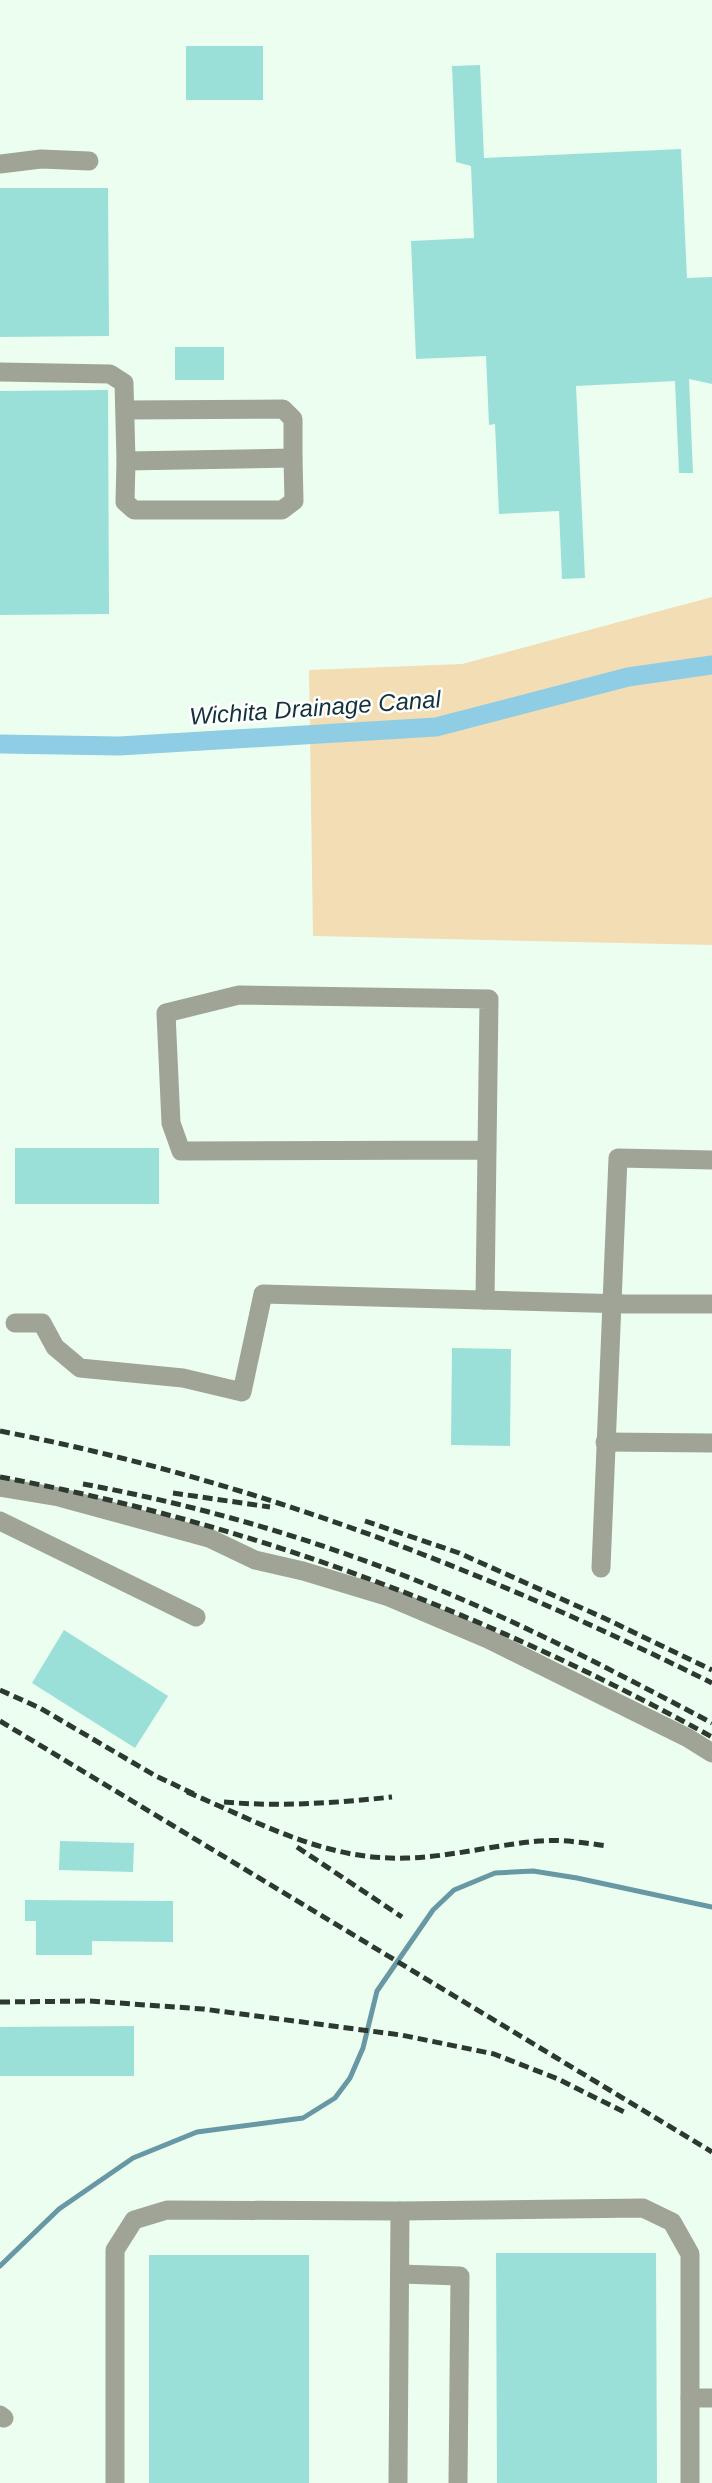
<svg xmlns="http://www.w3.org/2000/svg" width="712" height="2483" viewBox="0 0 712 2483" font-family="Helvetica,sans-serif">
	<rect width="100%" height="100%" fill="#ecfef0"/>
	<path fill="#f3ddb5" d="M712,597V945L313,936L309,670L462,664Z"/>
	<g fill="none" stroke-linecap="round" stroke-linejoin="round">
		<path stroke="#6998a5" stroke-width="5" d="M0,2266L59,2209L133,2158L197,2132L303,2118L335,2098L350,2078L363,2048L377,1991L433,1910L454,1890L495,1873L533,1871L577,1878L712,1907"/>
		<path stroke="#8ecde3" stroke-width="19" d="M0,744L119,746L436,727L628,677L712,665"/>
	</g>
	<g fill="#9ae0d8">
		<rect x="186" y="46" width="77" height="54"/>
		<path d="M480,65L484,158L681,149L687,278L712,277V384L689,379L693,473H679L675,381L576,386L585,578L562,579L559,511L499,514L495,424L489,425L486,356L416,359L411,241L474,238L471,166L456,162L452,66Z"/>
		<path d="M0,188H108L109,336L0,337Z"/>
		<rect x="175" y="347" width="49" height="33"/>
		<path d="M108,390L109,614L0,615V391Z"/>
		<rect x="15" y="1148" width="144" height="56"/>
		<path d="M452,1348L511,1349L510,1446L451,1445Z"/>
		<path d="M64,1630L168,1696L135,1748L32,1683Z"/>
		<path d="M60,1841L134,1843L133,1872L59,1870Z"/>
		<path d="M25,1900L173,1901V1942L92,1941V1955H36V1921H25Z"/>
		<path d="M134,2026V2076H0V2027Z"/>
		<path d="M496,2253H656L657,2483H497Z"/>
		<rect x="149" y="2255" width="160" height="228"/>
	</g>
	<g fill="none" stroke-linecap="round" stroke-linejoin="round">
		<g stroke="#a0a496" stroke-width="19">
			<path d="M0,164L41,159L89,161"/>
			<path d="M0,372L110,374L124,383L126,461L293,458V419L283,409L125,410"/>
			<path d="M126,461L125,502L134,510H282L294,501L293,458"/>
			<path d="M485,1300L489,999L239,995L166,1013L171,1123L181,1151L487,1150"/>
			<path d="M15,1323H42L55,1347L80,1368L183,1378L242,1392L263,1294L626,1304H712"/>
			<path d="M605,1442L712,1443"/>
			<path d="M0,1487L59,1497L209,1538L255,1560L303,1571L389,1597L488,1639L688,1738L712,1753"/>
			<path d="M0,1521L196,1617"/>
			<path d="M601,1568L618,1158L712,1160"/>
			<path d="M400,2211L643,2208L672,2222L690,2254V2483"/>
			<path d="M400,2274L460,2276L458,2483"/>
			<path d="M690,2398H712"/>
			<path d="M0,2415L4,2418"/>
			<path d="M115,2483V2250L134,2220L167,2210L400,2211L398,2483"/>
		</g>
		<g stroke="#2d3930" stroke-width="5" stroke-dasharray="10 5" stroke-linecap="butt">
			<path d="M0,1431C252,1480 483,1569 712,1683"/>
			<path d="M0,1477C251,1523 490,1614 712,1737"/>
			<path d="M83,1484C203,1506 321,1541 435,1588C530,1627 621,1675 712,1723"/>
			<path d="M173,1493L270,1507"/>
			<path d="M365,1521L459,1553L604,1618L712,1670"/>
			<path d="M0,1690L40,1708L154,1775L194,1794"/>
			<path d="M0,1721L712,2152"/>
			<path d="M187,1792C259,1822 325,1861 406,1858C450,1857 494,1845 539,1841C562,1839 585,1843 608,1846"/>
			<path d="M224,1802C280,1807 336,1803 392,1797"/>
			<path d="M297,1847L402,1917"/>
			<path d="M0,2002L90,2001L203,2009L401,2035L494,2054L558,2079L628,2114"/>
		</g>
	</g>
	<g text-anchor="middle" stroke-width="5" stroke-linejoin="round" paint-order="stroke">
		<g font-size="24" font-style="italic" fill="#14323c" stroke="#fff">
			<text transform="translate(315 708) rotate(-4)" y="8">Wichita Drainage Canal</text>
		</g>
	</g>
</svg>
